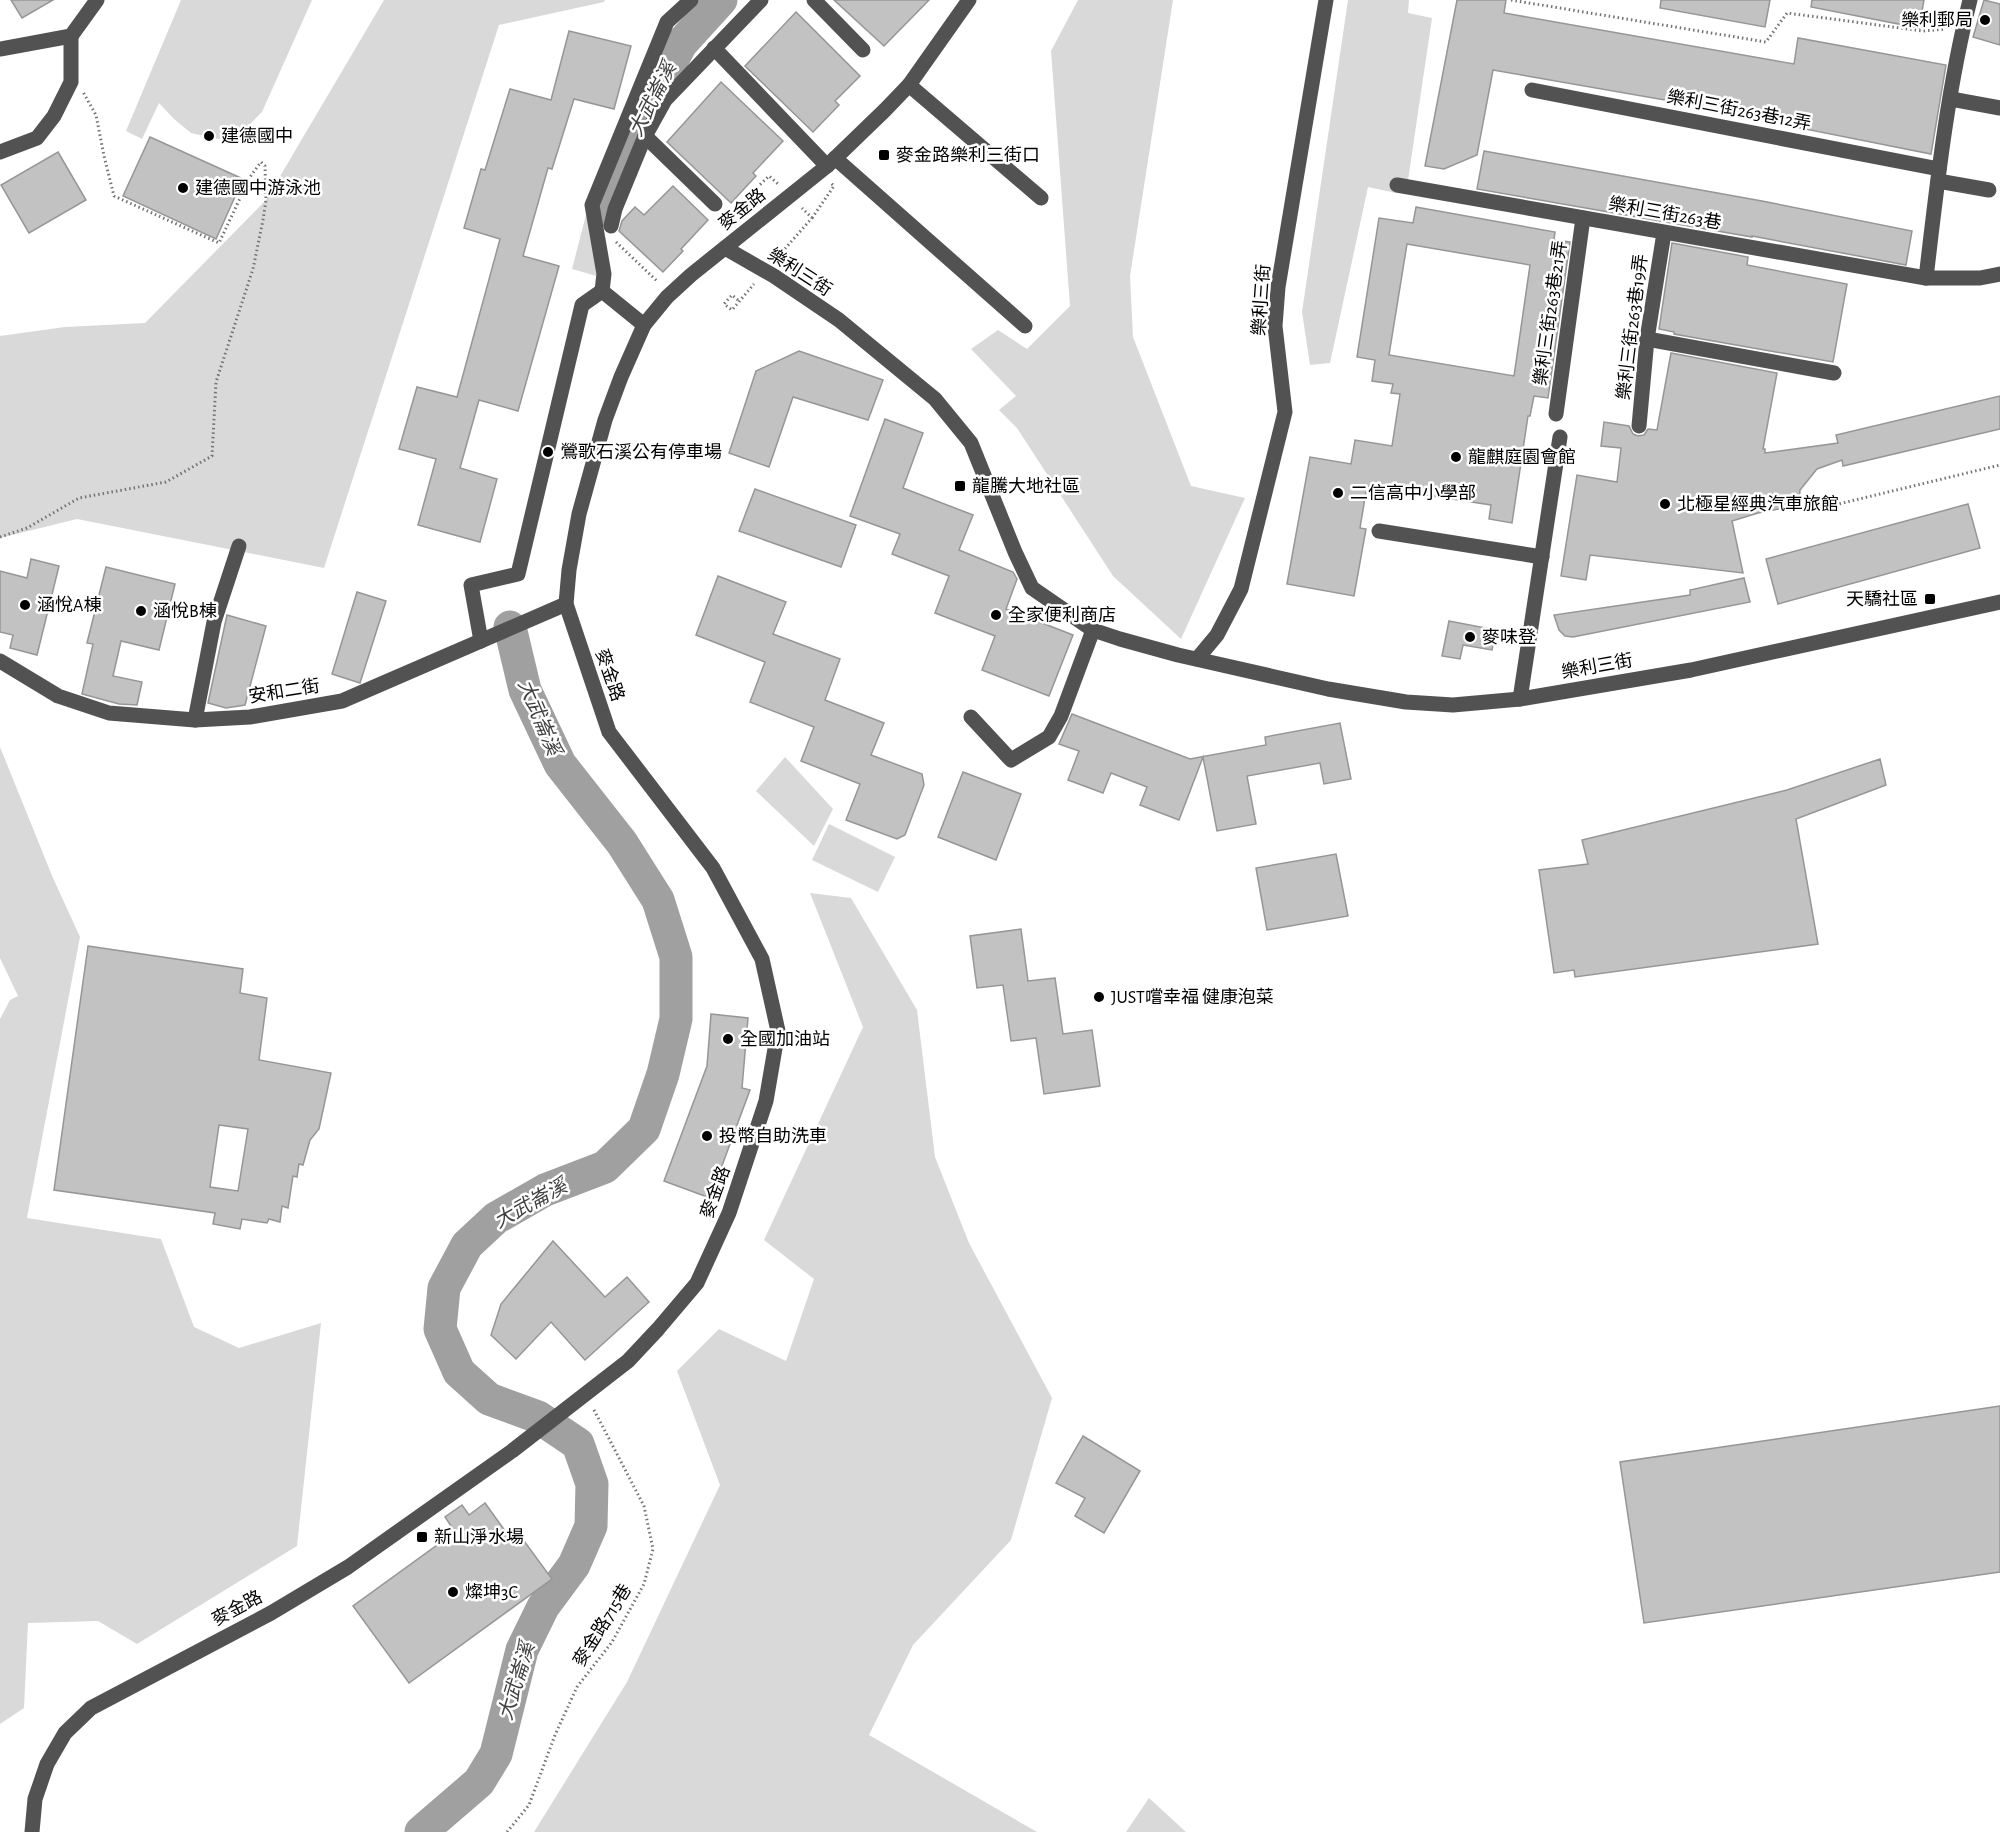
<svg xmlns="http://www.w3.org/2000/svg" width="2000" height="1832" viewBox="0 0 2000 1832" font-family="'Alegreya Sans','Noto Sans TC',sans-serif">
	<rect width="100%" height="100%" fill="#fff"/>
	<g fill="#d9d9d9">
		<path d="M181,0H312L262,112L242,132L229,137L218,139L191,133L174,119L159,103L142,139L126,131Z"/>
		<path d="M384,0H605L604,2L499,25L324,568L77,519L0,538V336L65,327L145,323L266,200Z"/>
		<path d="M1078,0H1173L1130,276L1133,337L1191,486L1245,498L1181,639L1113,576L1017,428L999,410L1016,396L971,349L998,330L1027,349L1070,306L1051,51Z"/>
		<path d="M1348,0H1409L1408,13L1432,18L1407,187L1397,185L1396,193L1368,187L1330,363L1310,365L1302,312Z"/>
		<path d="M586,215L594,218L600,277L572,269Z"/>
		<path d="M0,747L53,878L80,937L27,1218L161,1239L194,1327L239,1348L321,1323L297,1546L137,1644L98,1621L28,1623L24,1708L0,1724V1019L10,1000L18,996L0,958Z"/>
		<path d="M785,757L833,809L814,846L756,791Z"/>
		<path d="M829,824L895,857L878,892L812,860Z"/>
		<path d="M810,893L851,898L917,1010L935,1157L969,1243L1052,1398L1011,1540L913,1645L869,1735L1037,1832H534L627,1682L720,1485L677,1371L719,1329L786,1361L814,1279L764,1240L863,1027Z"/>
		<path d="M1149,1798L1186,1832H1126Z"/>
	</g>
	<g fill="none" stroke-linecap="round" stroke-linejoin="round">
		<g stroke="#a0a0a0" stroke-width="33">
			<path d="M604,210L633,132L681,44L721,0"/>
			<path d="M421,1832L479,1782L496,1754L522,1650L543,1607L574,1565L591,1526L592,1484L578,1444L538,1417L489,1399L459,1372L440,1329L444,1288L467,1245L496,1218L545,1190L605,1167L644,1129L663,1074L676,1019V957L658,900L622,843L560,764L525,690L510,627"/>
		</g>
	</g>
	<g fill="#c2c2c2" stroke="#969696" stroke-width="1.5" fill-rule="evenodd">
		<path d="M11,0H53L22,18Z"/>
		<path d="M834,0H929L884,46Z"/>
		<path d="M1457,0H1506L1504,13L1794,64L1798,38L1946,65L1931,154L1780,124V120L1493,70L1477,155L1444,169L1425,166Z"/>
		<path d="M1661,0H1770L1765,27L1660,8Z"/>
		<path d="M1812,0H1924L1919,28L1811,7Z"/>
		<path d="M1984,0L2000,4V45L1973,37Z"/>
		<path d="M796,12L860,76L835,101L839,105L813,132L745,66Z"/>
		<path d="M569,31L631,46L614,109L574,99L552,169L548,168L523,256L559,266L518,411L479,400L460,468L497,479L480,542L418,525L436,459L399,449L417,387L457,397L500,239L464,228L481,169L485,170L510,89L551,100Z"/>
		<path d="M721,82L783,141L753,173L756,176L731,203L667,142Z"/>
		<path d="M150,137L243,179L216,239L123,196Z"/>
		<path d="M1484,151L1762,201L1912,231L1906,265L1752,236V237L1477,189Z"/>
		<path d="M58,152L86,200L29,233L1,185Z"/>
		<path d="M673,186L708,220L681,249L683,251L663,272L619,231L622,221L635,207L644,215Z"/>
		<path d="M1416,207L1555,232L1554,240L1570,242L1548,398L1534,396L1530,416H1528L1512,523L1489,519L1491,505L1367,486L1360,528L1366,529L1354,596L1287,584L1310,457L1351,464L1355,440L1392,446L1400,394L1391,393L1393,384L1372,381L1375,360L1357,357L1379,218L1413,223ZM1407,244L1530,265L1514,376L1389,355Z"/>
		<path d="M1672,243L1748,257L1747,265L1847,284L1833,362L1674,334V332L1659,329Z"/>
		<path d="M799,351L883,380L868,420L793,397L769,467L729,453L756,371Z"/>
		<path d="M1671,353L1777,373L1763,449H1765V453L1838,443L1836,435L2000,396V429L1843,466L1842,460L1817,469L1800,490L1799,505L1758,513L1732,521L1743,573L1590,555L1586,580L1561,576L1577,475L1617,482L1621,448L1601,446L1604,422L1629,426L1633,434L1638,436L1644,435L1648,429L1657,430Z"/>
		<path d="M885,419L923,433L903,488L973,515L959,550L1013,572L1017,579L1006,609L1073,635L1049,696L982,670L995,636L935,613L949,576L892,554L900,534L850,516Z"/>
		<path d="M755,489L856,525L841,567L739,531Z"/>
		<path d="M1968,504L1980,548L1778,604L1766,559Z"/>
		<path d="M31,559L59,566L37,655L10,648L13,635L0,632V571L27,578Z"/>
		<path d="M106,567L175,584L159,650L121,641L113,676L142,682L137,705L119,704L82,694L93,644L87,643Z"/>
		<path d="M718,576L786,602L773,634L840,659L825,700L884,723L871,755L922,774L924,785L905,835L897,839L846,820L860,784L801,761L814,727L750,702L765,662L696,635Z"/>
		<path d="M1744,578L1750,602L1573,637L1565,636L1559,630L1554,615L1690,595V590Z"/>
		<path d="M357,592L386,601L360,683L332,674Z"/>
		<path d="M227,615L266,626L245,705L226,708L208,703Z"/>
		<path d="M1449,621L1496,630L1492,650L1463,645L1460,659L1442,656Z"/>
		<path d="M1072,714L1190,759L1266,745L1265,737L1340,723L1351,779L1324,784L1320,763L1247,776L1256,824L1217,831L1203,757L1179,820L1140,805L1147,787L1111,773L1103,793L1068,780L1079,751L1059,744Z"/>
		<path d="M1880,759L1886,785L1796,819L1818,944L1575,977L1574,970L1554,973L1539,870L1588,864L1582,840L1787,790Z"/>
		<path d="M963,772L1021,794L996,860L938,837Z"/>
		<path d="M1336,854L1348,916L1267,930L1256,868Z"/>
		<path d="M1021,929L1028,981L1055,978L1063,1034L1092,1030L1100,1086L1044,1094L1036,1038L1011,1041L1003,985L977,988L970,936Z"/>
		<path d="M88,946L243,969L240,993L267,998L259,1060L331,1073L319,1129L310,1140L303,1165L299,1164L297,1177L293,1176L288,1208L282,1206L280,1222L269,1219L267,1223L242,1219L240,1229L213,1224L215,1213L54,1190ZM219,1125L248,1129L238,1191L210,1187Z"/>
		<path d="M711,1014L748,1018L742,1088L750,1090L710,1198L664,1181L707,1066Z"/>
		<path d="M553,1241L605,1297L627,1277L649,1302L585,1360L551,1322L516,1359L491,1335L501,1304Z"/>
		<path d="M2000,1406V1572L1644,1623L1620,1462Z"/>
		<path d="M1083,1436L1140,1471L1104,1533L1075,1516L1085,1498L1056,1483Z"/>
		<path d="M485,1503L508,1535L516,1530L552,1579L409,1683L353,1606L455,1532L445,1517L462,1505L469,1515Z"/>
	</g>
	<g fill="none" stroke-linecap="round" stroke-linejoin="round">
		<g stroke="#747474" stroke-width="3" stroke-dasharray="1.5 3" stroke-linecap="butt">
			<path d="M1511,0L1766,42L1787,13L1923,31L1946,29"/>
			<path d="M751,199L747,197L769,176L778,184"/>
			<path d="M812,218L834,186L831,183"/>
			<path d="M616,242L658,282"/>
			<path d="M776,259L812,218L802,208"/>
			<path d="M738,300L732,295L724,304L732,310L754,284"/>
			<path d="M1822,508L2000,465"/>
			<path d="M0,537L27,528L79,498L166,482L212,456L216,382L253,269L263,220L266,200L265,166L261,162L250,177L219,243L114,196L104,156L96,115L83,92"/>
			<path d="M507,1832L529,1805L555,1735L577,1687L612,1642L644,1584L653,1549L644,1506L593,1408"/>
		</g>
		<g stroke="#525252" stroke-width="15">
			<path d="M814,0L863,50"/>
			<path d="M714,48L827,166"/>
			<path d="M0,49L71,36L97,0"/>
			<path d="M909,85L1041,198"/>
			<path d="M1532,90L1939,169"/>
			<path d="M1951,99L2000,108"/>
			<path d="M645,136L715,204"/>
			<path d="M0,152L37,138L54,116L71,82V36"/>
			<path d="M835,158L1025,326"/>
			<path d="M1938,181L1989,190"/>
			<path d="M1397,185L1926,278H1980L2000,274"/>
			<path d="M611,226L615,209L645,136L665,100L761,0"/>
			<path d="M725,248L774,276L839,320L935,399L971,443L1015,552L1032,588L1093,630L1120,639L1178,655L1328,689L1406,702L1453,705L1520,699L1691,670L2000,602"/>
			<path d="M1926,278C1937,185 1947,91 1970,0"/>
			<path d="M602,291L604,274L592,205L667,22L691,0"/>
			<path d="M1647,339L1834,373"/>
			<path d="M1556,414L1583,218"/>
			<path d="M1639,426L1647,339L1664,233"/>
			<path d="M1379,531L1542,557"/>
			<path d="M481,641L471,585L518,574L582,305L602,291L644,325"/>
			<path d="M1197,659L1217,635L1241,589L1285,412L1275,326L1278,287L1326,0"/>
			<path d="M0,661L58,696L109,713L195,720L250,717L342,701L566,604"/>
			<path d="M1520,699L1560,437"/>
			<path d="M971,717L1011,760L1049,737L1061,716L1093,630"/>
			<path d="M195,720L214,622L239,546"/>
			<path d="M32,1832L35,1799L47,1764L65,1733L91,1708L271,1613L348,1567L512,1451L628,1361L658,1329L697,1283L729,1213L766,1101L778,1031L762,959L713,868L609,732L566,604L569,570L579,514L605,420L621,377L644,325L667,297L691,275L827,166L885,110L909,85L969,0"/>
		</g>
	</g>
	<g fill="#000" stroke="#fff" stroke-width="2">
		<circle cx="1985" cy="20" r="6"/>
		<circle cx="209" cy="136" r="6"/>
		<rect x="878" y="149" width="12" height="12" rx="3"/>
		<circle cx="183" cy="188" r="6"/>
		<circle cx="548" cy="452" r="6"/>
		<circle cx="1456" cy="457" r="6"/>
		<rect x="954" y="480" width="12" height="12" rx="3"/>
		<circle cx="1338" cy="493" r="6"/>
		<circle cx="1665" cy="504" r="6"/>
		<rect x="1924" y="593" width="12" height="12" rx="3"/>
		<circle cx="25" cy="605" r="6"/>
		<circle cx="141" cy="611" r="6"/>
		<circle cx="996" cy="615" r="6"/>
		<circle cx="1470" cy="637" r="6"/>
		<circle cx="1099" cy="997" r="6"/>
		<circle cx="728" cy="1039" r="6"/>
		<circle cx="707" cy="1136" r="6"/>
		<rect x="416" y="1531" width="12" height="12" rx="3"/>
		<circle cx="453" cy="1592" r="6"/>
	</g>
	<g text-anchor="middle" stroke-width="5" stroke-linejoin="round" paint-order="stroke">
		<g font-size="18" fill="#000" stroke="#fff" text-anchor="start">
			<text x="1973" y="26" text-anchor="end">樂利郵局</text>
			<text x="221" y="142">建德國中</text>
			<text x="896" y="161">麥金路樂利三街口</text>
			<text x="195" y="194">建德國中游泳池</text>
			<text x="560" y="458">鶯歌石溪公有停車場</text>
			<text x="1468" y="463">龍麒庭園會館</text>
			<text x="972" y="492">龍騰大地社區</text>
			<text x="1350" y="499">二信高中小學部</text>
			<text x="1677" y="510">北極星經典汽車旅館</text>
			<text x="1918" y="605" text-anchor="end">天驕社區</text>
			<text x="37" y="611">涵悅A棟</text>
			<text x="153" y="617">涵悅B棟</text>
			<text x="1008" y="621">全家便利商店</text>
			<text x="1482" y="643">麥味登</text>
			<text x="1111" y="1003">JUST嚐幸福 健康泡菜</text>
			<text x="740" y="1045">全國加油站</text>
			<text x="719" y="1142">投幣自助洗車</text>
			<text x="434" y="1543">新山淨水場</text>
			<text x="465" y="1598">燦坤3C</text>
		</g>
		<g font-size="18" fill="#000" stroke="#fff">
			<text transform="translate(1739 110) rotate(11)" y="6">樂利三街263巷12弄</text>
			<text transform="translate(742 209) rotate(-39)" y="6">麥金路</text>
			<text transform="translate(1665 213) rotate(10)" y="6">樂利三街263巷</text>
			<text transform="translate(800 272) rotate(33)" y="6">樂利三街</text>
			<text transform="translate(1261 300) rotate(-86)" y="6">樂利三街</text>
			<text transform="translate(1550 313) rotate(-82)" y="6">樂利三街263巷21弄</text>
			<text transform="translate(1632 327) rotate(-83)" y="6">樂利三街263巷19弄</text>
			<text transform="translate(1597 666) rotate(-10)" y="6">樂利三街</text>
			<text transform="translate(610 675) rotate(71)" y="6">麥金路</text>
			<text transform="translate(284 691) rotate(-9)" y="6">安和二街</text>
			<text transform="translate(715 1192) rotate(-70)" y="6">麥金路</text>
			<text transform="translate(237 1608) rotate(-28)" y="6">麥金路</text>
			<text transform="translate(602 1625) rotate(-58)" y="6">麥金路715巷</text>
		</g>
		<g font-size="20" font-style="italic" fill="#414141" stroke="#fff">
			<text transform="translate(652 99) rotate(-63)" y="7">大武崙溪</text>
			<text transform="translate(540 717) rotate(67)" y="7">大武崙溪</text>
			<text transform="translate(530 1203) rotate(-29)" y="7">大武崙溪</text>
			<text transform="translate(516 1681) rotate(-73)" y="7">大武崙溪</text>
		</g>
	</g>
</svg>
